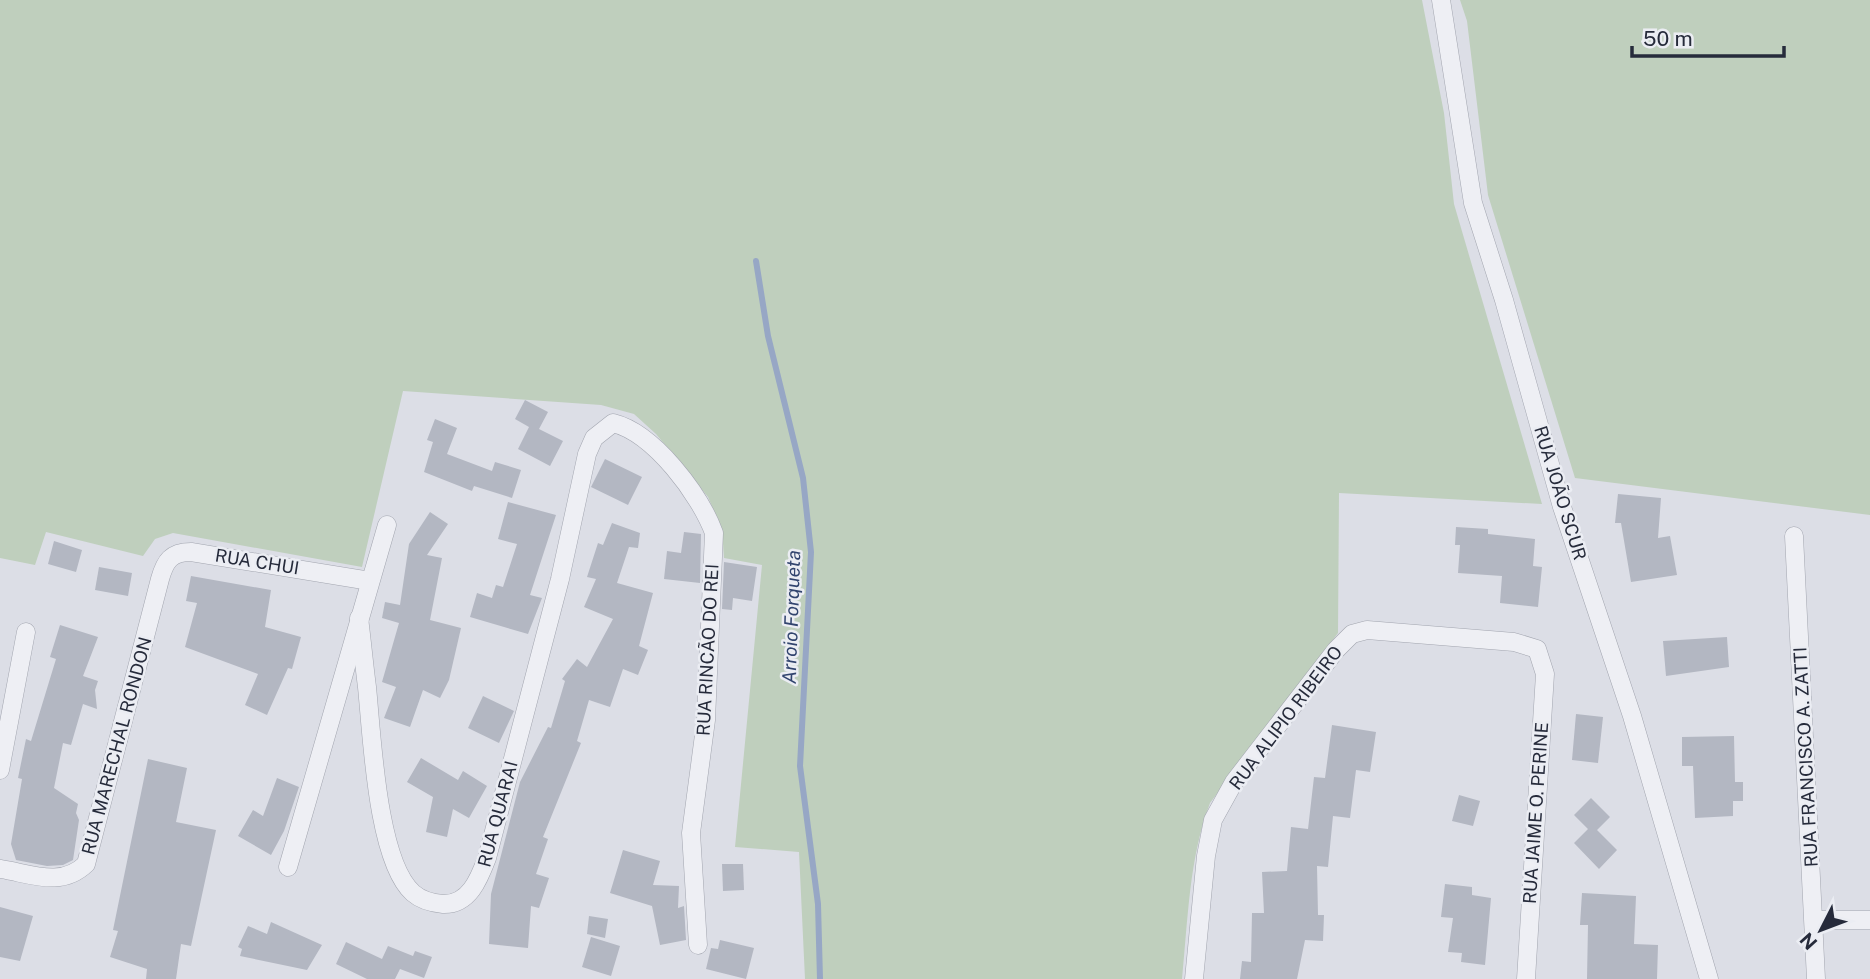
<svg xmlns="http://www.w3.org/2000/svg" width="1870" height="979" viewBox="0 0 1870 979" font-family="'Public Sans',sans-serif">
	<rect width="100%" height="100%" fill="#dcdee6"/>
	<g fill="#bfcfbd">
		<path d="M0,0H1422L1444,113L1454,204L1542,504L1339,493L1338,633L1210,803C1189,858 1188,920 1182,979H805L799,852L735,847L762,565L724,558L722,530L708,497L656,434L634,414L601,405L403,391L362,567L173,533L155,539L143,556L46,532L35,565L0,558Z"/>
		<path d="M1460,0H1870V515L1575,478L1488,195L1467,21Z"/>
	</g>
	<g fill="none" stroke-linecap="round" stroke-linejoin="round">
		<path stroke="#97a7c5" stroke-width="6" d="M756,261L768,336L803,478L811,552L800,766L818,904L820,979"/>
	</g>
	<g fill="#b3b7c2">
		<path d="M525,400L548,412L539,429L563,441L550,466L518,449L529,427L515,419Z"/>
		<path d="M435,419L457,428L447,454L492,471L495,462L521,470L512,498L474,486L472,491L424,472L433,442L427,440Z"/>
		<path d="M605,459L642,477L628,505L591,487Z"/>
		<path d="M1618,494L1661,498L1658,538L1670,536L1677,575L1631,582L1621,523H1615Z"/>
		<path d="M508,502L556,515L530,595L542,598L528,634L470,617L477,593L492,598L496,585L503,587L517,544L498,539Z"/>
		<path d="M430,512L448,524L427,555L442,558L430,620L461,628L449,680L440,698L423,690L410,727L384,718L396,687L382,682L399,623L382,618L385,602L400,605L409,544Z"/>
		<path d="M612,523L640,533L638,548L629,547L617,583L653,593L639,646L648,650L638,675L623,669L610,707L589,700L577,741L581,743L543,837L548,839L536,874L549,878L539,908L531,906L528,948L489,944L491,894L520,782L548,727L551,728L565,681L562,679L577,659L587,667L613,619L584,607L596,579L587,577L598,543L603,545Z"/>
		<path d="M1456,527L1488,529V534L1535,539L1533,566L1542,567L1538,607L1500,603L1502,576L1458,573L1460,545H1455Z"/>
		<path d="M684,532L701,534L700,583L664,579L667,551L681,553Z"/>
		<path d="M54,541L82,550L76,572L48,564Z"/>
		<path d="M724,562L757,567L752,601L733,598L732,610L722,609Z"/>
		<path d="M99,567L132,573L128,596L95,590Z"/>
		<path d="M191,576L271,590L265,627L301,637L292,669L288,668L267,715L245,705L258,674L185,647L197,603L186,601Z"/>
		<path d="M60,625L98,637L83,676L98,681L95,690L97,709L83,704L71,745L63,743L54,788L78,804L76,813L79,820L73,860L63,865L47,866L16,860L11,844L22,779L18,778L26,739L31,741L56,659L50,657Z"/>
		<path d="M1727,637L1729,667L1666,676L1663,641Z"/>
		<path d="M483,696L514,711L499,743L468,728Z"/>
		<path d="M1576,714L1603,717L1598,763L1572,760Z"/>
		<path d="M1332,725L1376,732L1370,772L1356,770L1350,818L1333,816L1328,867L1317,866L1318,915H1324L1323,941L1305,940L1297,979H1240L1242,961L1251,962L1252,913H1264L1262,872L1287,871L1291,827L1308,829L1314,777L1325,778Z"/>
		<path d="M1734,736L1735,782H1743V801H1733V816L1695,818L1693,766H1682V737Z"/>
		<path d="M421,758L458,780L463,771L487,786L469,818L453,809L447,837L426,832L433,797L407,782Z"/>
		<path d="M148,759L187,768L176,822L216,830L191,946L181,944L176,979H146L147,969L110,957L118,931L113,930Z"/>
		<path d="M277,778L299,787L284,831L271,855L238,836L253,810L263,816Z"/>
		<path d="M1459,795L1480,801L1473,826L1452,821Z"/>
		<path d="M1591,798L1610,817L1597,830L1617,850L1599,869L1574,843L1588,829L1574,815Z"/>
		<path d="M623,850L660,861L653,885L679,886L678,908L684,906L686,940L660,945L652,906L610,893Z"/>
		<path d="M722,864H743L744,890L723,891Z"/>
		<path d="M1445,884L1472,887V895L1491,898L1485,965L1461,962L1462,953L1448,952L1453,918L1441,917Z"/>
		<path d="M1582,893L1636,896L1634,944L1658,945L1657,979H1587L1588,925H1580Z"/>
		<path d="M0,907L33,916L20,961L0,957Z"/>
		<path d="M589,916L608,919L605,938L587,934Z"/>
		<path d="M271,922L322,945L307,970L240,956L242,949L238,947L248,926L267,934Z"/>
		<path d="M591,937L620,946L611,976L582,967Z"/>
		<path d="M720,940L754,948L746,979L706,969L711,948L718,949Z"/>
		<path d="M346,942L382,959L388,946L413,956L415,951L432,957L424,978L400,969L395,979H367L336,964Z"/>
	</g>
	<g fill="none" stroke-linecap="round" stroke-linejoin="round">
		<defs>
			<g id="minor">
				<path d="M1441,0L1473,203L1504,300L1562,507L1632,716L1709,979"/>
				<path d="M1794,536L1816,979"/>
				<path d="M359,618C362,641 364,664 367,687C372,736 377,861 413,893C422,901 432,903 443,904C469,905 479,879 487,858L560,579L587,454L594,438L613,423C654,433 700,495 714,533L706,720L691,833L698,945"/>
				<path d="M0,770L26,632"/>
				<path d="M288,867L387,525"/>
				<path d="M0,869C32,874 61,888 86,864L160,579C165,561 171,552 191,552L370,581"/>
				<path d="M1815,920H1870"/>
				<path d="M1194,979L1206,856L1213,820L1234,782L1336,650L1352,634L1367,630L1514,642L1537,649L1545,674L1526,979"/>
			</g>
		</defs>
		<use href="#minor" stroke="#a2a5af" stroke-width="19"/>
		<use href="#minor" stroke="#eeeff4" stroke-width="18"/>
	</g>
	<g text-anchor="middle" stroke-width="5" stroke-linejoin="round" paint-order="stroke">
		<g font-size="18" fill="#262b3b" stroke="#ebedf3">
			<text transform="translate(1560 493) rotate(73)" y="6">RUA JOÃO SCUR</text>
			<text transform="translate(257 562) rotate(9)" y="6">RUA CHUI</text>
			<text transform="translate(708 650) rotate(-87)" y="6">RUA RINCÃO DO REI</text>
			<text transform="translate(1286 718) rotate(-53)" y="6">RUA ALIPIO RIBEIRO</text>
			<text transform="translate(117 746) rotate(-75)" y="6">RUA MARECHAL RONDON</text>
			<text transform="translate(1806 757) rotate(-93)" y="6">RUA FRANCISCO A. ZATTI</text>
			<text transform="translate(1536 813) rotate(-86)" y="6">RUA JAIME O. PERINE</text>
			<text transform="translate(498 814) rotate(-75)" y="6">RUA QUARAI</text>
		</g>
		<g font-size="19" font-style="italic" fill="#31446e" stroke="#ebedf3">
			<text transform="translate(791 617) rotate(-88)" y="7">Arroio Forqueta</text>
		</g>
	</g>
	<g transform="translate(1821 930) rotate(228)" stroke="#ebedf3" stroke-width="5" paint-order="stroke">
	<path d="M0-5L12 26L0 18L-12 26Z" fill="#262b3b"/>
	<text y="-10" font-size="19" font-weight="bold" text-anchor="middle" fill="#262b3b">N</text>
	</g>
	<path d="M1632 46v10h152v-10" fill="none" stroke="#262b3b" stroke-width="3.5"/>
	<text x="1643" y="46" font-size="21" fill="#262b3b" stroke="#ebedf3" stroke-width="5" paint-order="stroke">50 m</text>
</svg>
